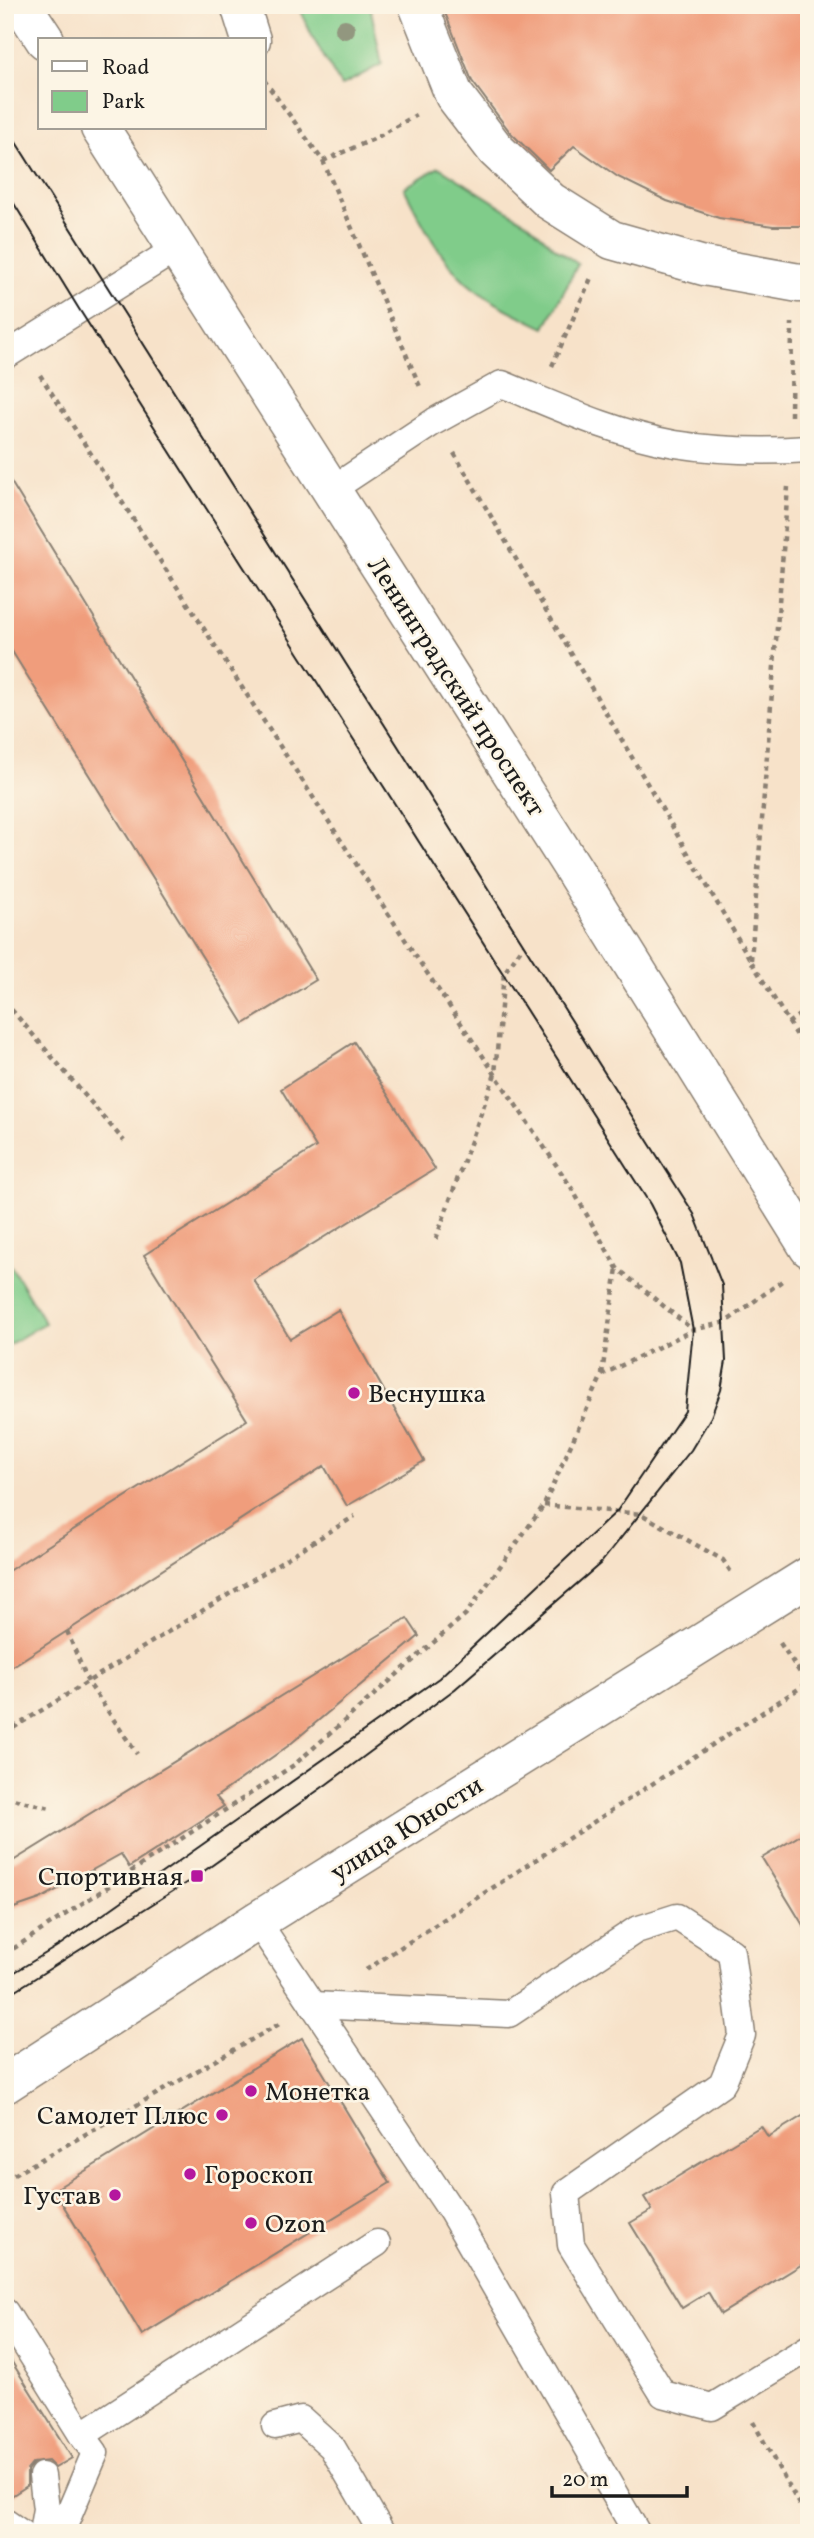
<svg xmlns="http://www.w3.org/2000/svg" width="814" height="2538" viewBox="0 0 814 2538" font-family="Vollkorn,serif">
	<rect width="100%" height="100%" fill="#fcf5e5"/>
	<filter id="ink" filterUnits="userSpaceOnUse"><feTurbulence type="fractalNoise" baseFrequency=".0143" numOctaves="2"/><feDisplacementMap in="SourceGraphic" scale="14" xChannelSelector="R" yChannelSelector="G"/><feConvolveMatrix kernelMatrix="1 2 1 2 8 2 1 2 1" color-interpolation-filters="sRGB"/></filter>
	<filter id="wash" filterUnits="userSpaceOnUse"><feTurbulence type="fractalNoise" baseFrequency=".00686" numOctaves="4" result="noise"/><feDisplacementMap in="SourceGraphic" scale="28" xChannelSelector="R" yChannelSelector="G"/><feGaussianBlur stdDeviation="1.57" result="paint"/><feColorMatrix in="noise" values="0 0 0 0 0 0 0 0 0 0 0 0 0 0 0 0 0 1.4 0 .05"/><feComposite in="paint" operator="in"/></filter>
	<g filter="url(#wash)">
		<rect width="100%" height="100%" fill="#f7e2c9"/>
		<g fill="#80cc8a" stroke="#4e7453" stroke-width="2">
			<path d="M298,5H370L382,64L341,86L313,38Z"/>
			<path d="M439,167L529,224L554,247L578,264L545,328C518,315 489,302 466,282C438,256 421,221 404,188Z"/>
			<path d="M5,1256L45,1323L5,1347Z"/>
		</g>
		<g id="blocks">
			<g fill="#f09d7c">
				<path d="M442,5H809V226H773L719,218L667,201L618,177L574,146L549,170L510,132L472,81Z"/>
				<path d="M5,472L316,980L244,1024L5,640Z"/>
				<path d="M354,1042L435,1169L254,1280L290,1339L338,1310L424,1461L347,1506L324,1466L5,1671V1573L247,1420L144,1255L316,1147L281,1089Z"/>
				<path d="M407,1618L419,1636L288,1746L216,1797L224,1806L129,1867L121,1854L40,1899L5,1911V1866Z"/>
				<path d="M809,1830V1935L762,1858Z"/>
				<path d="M302,2038L390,2183L142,2335L54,2190Z"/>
				<path d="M809,2112V2260L721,2314L708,2292L682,2308L630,2223L652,2210L644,2197L761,2126L768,2137Z"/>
				<path d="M5,2351L72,2458L55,2468L48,2461L33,2463L27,2470V2486L5,2500Z"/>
			</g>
		</g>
	</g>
	<g filter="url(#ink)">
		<use href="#blocks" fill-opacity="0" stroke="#8a7f72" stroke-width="2"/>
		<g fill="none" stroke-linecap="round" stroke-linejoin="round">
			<defs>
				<g id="service">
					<path d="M5,356L176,249"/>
					<path d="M331,490L435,421L502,384C558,407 616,434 675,444C719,451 764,452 809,449"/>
					<path d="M257,1921L452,2212L637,2533"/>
					<path d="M313,2005L509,2014L636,1930L677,1917L731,1952L742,2035L722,2084L566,2193L571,2245L663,2394L712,2407L809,2348"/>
					<path d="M5,2312L82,2435L95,2453L61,2533"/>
					<path d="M275,2426L301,2419L332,2447L382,2533"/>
					<path d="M82,2435L377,2243"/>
					<path d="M5,2522L21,2533"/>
					<path d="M42,2533L46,2509L42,2476"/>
				</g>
				<g id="pedestrian">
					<path d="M240,5L251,40"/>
					<path d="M418,5L454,95L496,150L550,201L612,240L704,266L799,283L809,282"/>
				</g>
				<g id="secondary">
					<path d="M22,5L45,40"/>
					<path d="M100,128L572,867L809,1248"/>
					<path d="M5,2084L257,1921L809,1576"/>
				</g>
			</defs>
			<use href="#service" stroke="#8a7f72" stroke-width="29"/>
			<use href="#pedestrian" stroke="#8a7f72" stroke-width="41"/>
			<use href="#secondary" stroke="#8a7f72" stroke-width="41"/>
			<g stroke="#8a7f72" stroke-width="4.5" stroke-dasharray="5 5" stroke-linecap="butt">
				<path d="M264,80L323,161L421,389"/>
				<path d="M323,161L376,138L416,115"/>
				<path d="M552,366L591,278"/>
				<path d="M40,375L417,958L571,1187L617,1268L693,1330"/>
				<path d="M791,416L792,323"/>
				<path d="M454,453L751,961L809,1055"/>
				<path d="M751,960L788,487"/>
				<path d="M5,1002L124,1141"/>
				<path d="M788,1023L809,1008"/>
				<path d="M436,1239L495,1074L504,973L524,945"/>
				<path d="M602,1374L617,1268"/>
				<path d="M544,1505L641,1514L723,1560L733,1575"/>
				<path d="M67,1631L88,1682L137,1754"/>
				<path d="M780,1643L807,1683"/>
				<path d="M5,1733L355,1516"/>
				<path d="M5,1797L50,1808"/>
				<path d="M5,1954L294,1765L466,1614L544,1505L602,1375L693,1330L726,1322L782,1281"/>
				<path d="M366,1970L809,1682"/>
				<path d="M5,2180L281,2023"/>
				<path d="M753,2422L809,2522"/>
			</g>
			<use href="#service" stroke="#fff" stroke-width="26"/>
			<use href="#pedestrian" stroke="#fff" stroke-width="38"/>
			<use href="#secondary" stroke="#fff" stroke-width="38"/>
			<g stroke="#1c1c1c" stroke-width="2">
				<path d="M5,125L694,1214L722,1285L726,1361L721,1390L711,1417L691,1450L601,1563L455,1689L327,1784L197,1876L5,1997"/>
				<path d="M5,189L79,309L650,1204L680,1263L693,1330L685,1411L617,1511L439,1678L61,1944L5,1978"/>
			</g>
		</g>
		<circle fill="#92977f" cx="345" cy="29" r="10"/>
	</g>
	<g fill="#b5179e" stroke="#fcf5e5" stroke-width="2.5">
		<circle cx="354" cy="1393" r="7"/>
		<rect x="190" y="1869" width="14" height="14" rx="3.5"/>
		<circle cx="251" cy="2091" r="7"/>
		<circle cx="222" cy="2115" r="7"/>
		<circle cx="190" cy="2174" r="7"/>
		<circle cx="115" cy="2195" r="7"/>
		<circle cx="251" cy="2223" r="7"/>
	</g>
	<g text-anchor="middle" stroke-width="5" stroke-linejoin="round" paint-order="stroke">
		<g font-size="26" fill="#1c1c1c" stroke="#fcf5e5">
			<text transform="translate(457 686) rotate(57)" y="9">Ленинградский проспект</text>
			<text transform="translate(406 1828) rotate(-32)" y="9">улица Юности</text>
		</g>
		<g font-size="26" fill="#1c1c1c" stroke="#fcf5e5" text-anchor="start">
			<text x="368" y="1402">Веснушка</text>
			<text x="183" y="1885" text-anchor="end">Спортивная</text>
			<text x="265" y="2100">Монетка</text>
			<text x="208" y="2124" text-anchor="end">Самолет Плюс</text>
			<text x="204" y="2183">Гороскоп</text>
			<text x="101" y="2204" text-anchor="end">Густав</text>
			<text x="265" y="2232">Ozon</text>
		</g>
	</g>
	<rect width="814" height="2538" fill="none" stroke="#fcf5e5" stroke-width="28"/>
	<rect x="38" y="38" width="228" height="91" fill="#fcf5e5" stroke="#a29e95" stroke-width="2"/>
	<rect x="52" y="61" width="35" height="10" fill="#ffffff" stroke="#a29e95" stroke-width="2"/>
	<text x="102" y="74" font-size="21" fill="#1c1c1c">Road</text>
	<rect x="52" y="91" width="35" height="21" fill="#80cc8a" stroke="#a29e95" stroke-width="2"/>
	<text x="102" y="108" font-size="21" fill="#1c1c1c">Park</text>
	<path d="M552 2486v10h135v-10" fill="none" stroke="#1c1c1c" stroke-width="3.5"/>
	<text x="562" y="2486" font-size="21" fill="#1c1c1c" stroke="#fcf5e5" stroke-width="5" paint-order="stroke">20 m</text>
</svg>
